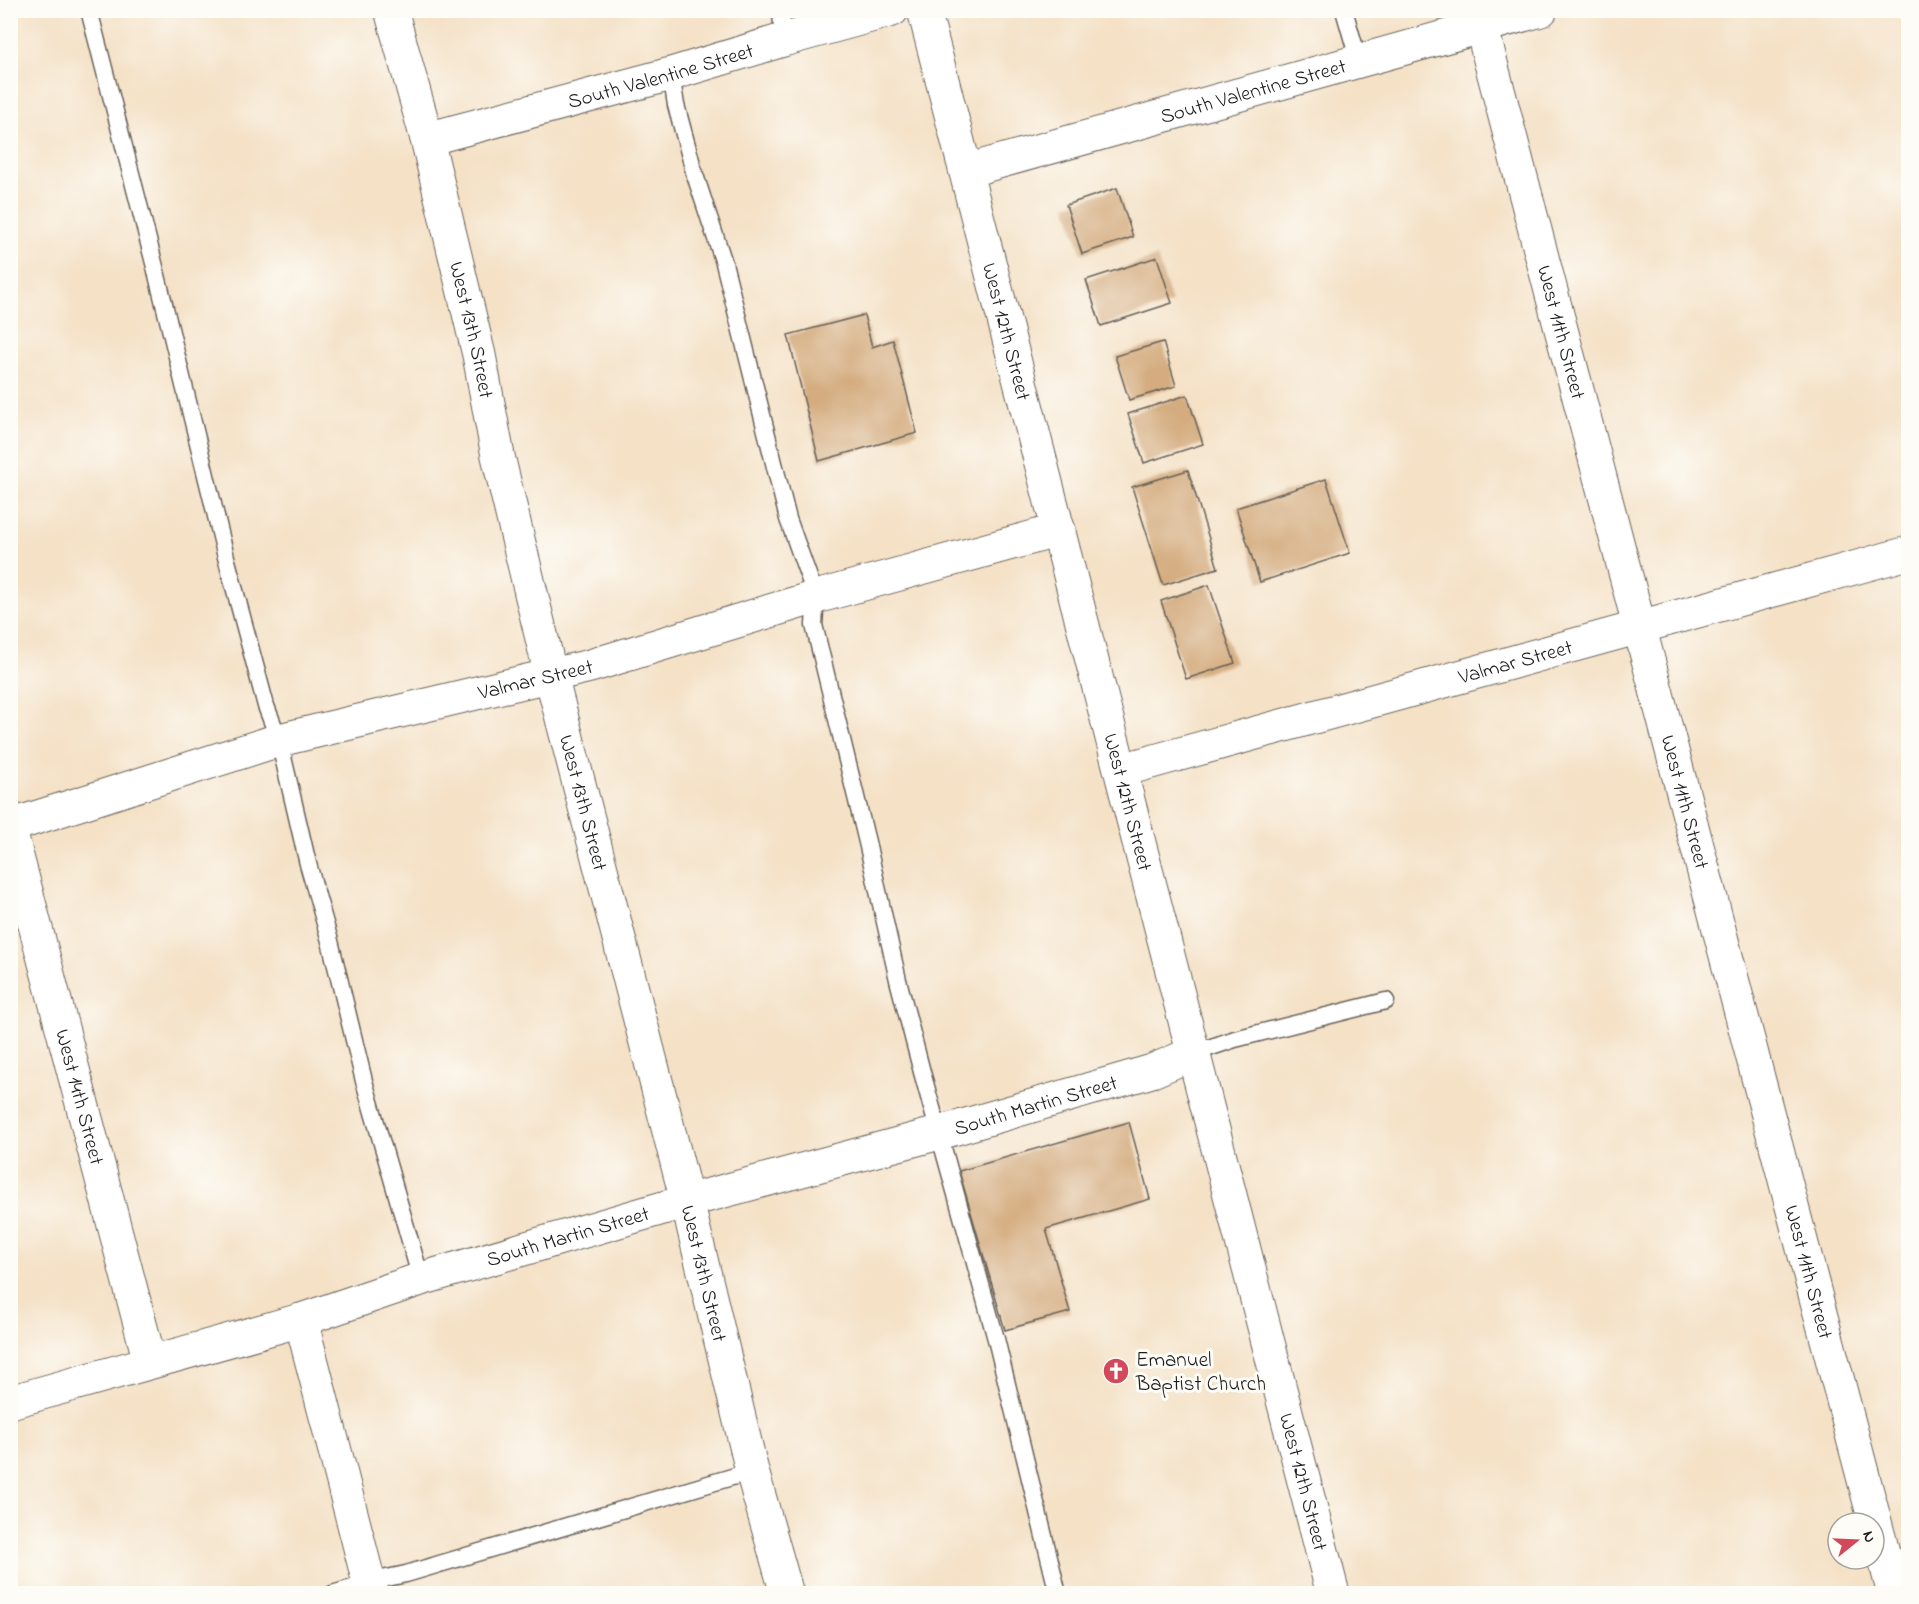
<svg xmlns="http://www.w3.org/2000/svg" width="1919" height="1604" viewBox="0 0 1919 1604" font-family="'Indie Flower',sans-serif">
	<rect width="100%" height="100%" fill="#fdfcf7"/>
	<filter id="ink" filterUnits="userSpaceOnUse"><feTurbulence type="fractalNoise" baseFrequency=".0167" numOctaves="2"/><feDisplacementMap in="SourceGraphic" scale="12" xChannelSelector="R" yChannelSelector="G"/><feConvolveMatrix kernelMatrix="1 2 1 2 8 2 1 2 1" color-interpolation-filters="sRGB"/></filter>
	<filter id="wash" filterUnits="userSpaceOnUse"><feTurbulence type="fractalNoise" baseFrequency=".008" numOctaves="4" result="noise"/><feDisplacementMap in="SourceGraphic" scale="24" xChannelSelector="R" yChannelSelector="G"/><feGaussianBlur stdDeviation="1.35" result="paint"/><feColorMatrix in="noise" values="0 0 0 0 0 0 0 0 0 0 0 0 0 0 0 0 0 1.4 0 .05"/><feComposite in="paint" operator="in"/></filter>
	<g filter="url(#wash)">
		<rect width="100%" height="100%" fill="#f4e1c6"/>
		<g id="blocks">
			<g fill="#d4ac7f">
				<path d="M1077,10H1102V11L1079,17Z"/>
				<path d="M1117,188L1133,237L1082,254L1066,205Z"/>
				<path d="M1157,257L1172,303L1101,326L1086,280Z"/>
				<path d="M864,315L872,347L893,340L917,433L819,461L788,335Z"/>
				<path d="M1163,342L1176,386L1129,400L1115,356Z"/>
				<path d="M1187,395L1203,444L1144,463L1128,414Z"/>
				<path d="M1188,470L1218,568L1163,585L1132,487Z"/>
				<path d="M1326,479L1350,553L1260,582L1236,508Z"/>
				<path d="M1209,585L1235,663L1186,679L1161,601Z"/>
				<path d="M1129,1122L1150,1199L1046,1229L1070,1312L1005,1330L959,1171Z"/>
			</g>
		</g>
	</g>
	<g filter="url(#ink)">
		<use href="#blocks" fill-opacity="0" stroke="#686158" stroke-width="1.5"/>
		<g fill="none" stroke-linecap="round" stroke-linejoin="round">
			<defs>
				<g id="service">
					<path d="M89,10L155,267L226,557L266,706L279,740L308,864L330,941L364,1081L421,1279"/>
					<path d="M781,10L783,40"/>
					<path d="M1344,10L1359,62"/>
					<path d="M671,74L676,105L695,175L724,263L788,519L816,597L814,625L867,842L898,980L922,1072L996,1339L1058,1594"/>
					<path d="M1194,1053L1235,1039L1386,1001"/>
					<path d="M332,1594L387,1578L406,1574L752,1471"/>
				</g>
				<g id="minor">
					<path id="s1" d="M391,10L427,139L479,355L498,456L551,676L687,1201L752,1471L787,1594"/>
					<path id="s2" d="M1477,10L1894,1594"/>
					<path id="s3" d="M427,139L671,74L783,40L892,10"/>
					<path id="s4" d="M966,171L1541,10"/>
					<path id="s5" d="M1122,770L1908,553"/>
					<path id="s6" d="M10,826L279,740L590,666L816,597L1059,530"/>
					<path id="s7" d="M10,830L150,1362"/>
					<path d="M301,1320L372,1594"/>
					<path id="s8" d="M10,1402L301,1320L421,1279L687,1201L939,1133L1152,1071L1194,1053"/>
				</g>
				<g id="secondary">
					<path id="s9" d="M924,10L1333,1594"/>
				</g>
			</defs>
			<use href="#service" stroke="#686158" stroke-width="19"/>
			<use href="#minor" stroke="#686158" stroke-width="35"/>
			<use href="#secondary" stroke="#686158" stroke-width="35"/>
			<use href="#service" stroke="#fff" stroke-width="16"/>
			<use href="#minor" stroke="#fff" stroke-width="33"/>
			<use href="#secondary" stroke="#fff" stroke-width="33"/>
		</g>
	</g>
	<defs>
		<symbol id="church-disc" viewBox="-11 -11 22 22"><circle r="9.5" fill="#d1495b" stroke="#fdfcf7"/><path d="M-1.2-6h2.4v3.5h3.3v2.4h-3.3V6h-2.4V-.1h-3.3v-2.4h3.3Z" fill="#fff"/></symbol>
	</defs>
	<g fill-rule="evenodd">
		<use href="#church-disc" x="1101" y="1356" width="30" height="30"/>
	</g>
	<g text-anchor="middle" stroke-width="6" stroke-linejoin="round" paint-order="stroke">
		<g font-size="21" fill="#1c1c1c" stroke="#fdfcf7">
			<text dy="7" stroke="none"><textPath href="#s3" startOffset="242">South Valentine Street</textPath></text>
			<text dy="7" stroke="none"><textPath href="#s4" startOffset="298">South Valentine Street</textPath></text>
			<text dy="7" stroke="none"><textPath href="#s1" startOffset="330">West 13th Street</textPath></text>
			<text dy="7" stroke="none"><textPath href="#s9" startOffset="332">West 12th Street</textPath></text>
			<text dy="7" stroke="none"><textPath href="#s2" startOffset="333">West 11th Street</textPath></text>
			<text dy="7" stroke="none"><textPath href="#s5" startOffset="408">Valmar Street</textPath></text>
			<text dy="7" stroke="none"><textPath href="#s6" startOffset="546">Valmar Street</textPath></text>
			<text dy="7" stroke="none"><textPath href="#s9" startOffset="818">West 12th Street</textPath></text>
			<text dy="7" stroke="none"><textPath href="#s2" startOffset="819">West 11th Street</textPath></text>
			<text dy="7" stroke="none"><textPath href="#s1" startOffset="816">West 13th Street</textPath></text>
			<text dy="7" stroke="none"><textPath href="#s7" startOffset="276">West 14th Street</textPath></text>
			<text dy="7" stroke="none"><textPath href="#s8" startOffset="1068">South Martin Street</textPath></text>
			<text dy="7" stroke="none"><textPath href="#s8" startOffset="582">South Martin Street</textPath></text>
			<text dy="7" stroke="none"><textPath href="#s2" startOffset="1305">West 11th Street</textPath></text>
			<text dy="7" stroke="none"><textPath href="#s1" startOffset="1302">West 13th Street</textPath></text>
			<text dy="7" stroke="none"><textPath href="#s9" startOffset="1520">West 12th Street</textPath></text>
		</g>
		<g font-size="21" fill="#1c1c1c" stroke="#fdfcf7" text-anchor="start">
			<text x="1136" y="1366">Emanuel<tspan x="1136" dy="24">Baptist Church</tspan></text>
		</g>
	</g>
	<rect width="1919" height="1604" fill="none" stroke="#fdfcf7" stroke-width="36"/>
	<g transform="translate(1856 1541) rotate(72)"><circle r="28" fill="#fdfcf7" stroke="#a3a29f" stroke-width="1.5"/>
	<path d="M0-4.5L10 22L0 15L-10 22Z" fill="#d1495b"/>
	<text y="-9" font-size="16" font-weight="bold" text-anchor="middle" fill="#1c1c1c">N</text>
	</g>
</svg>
